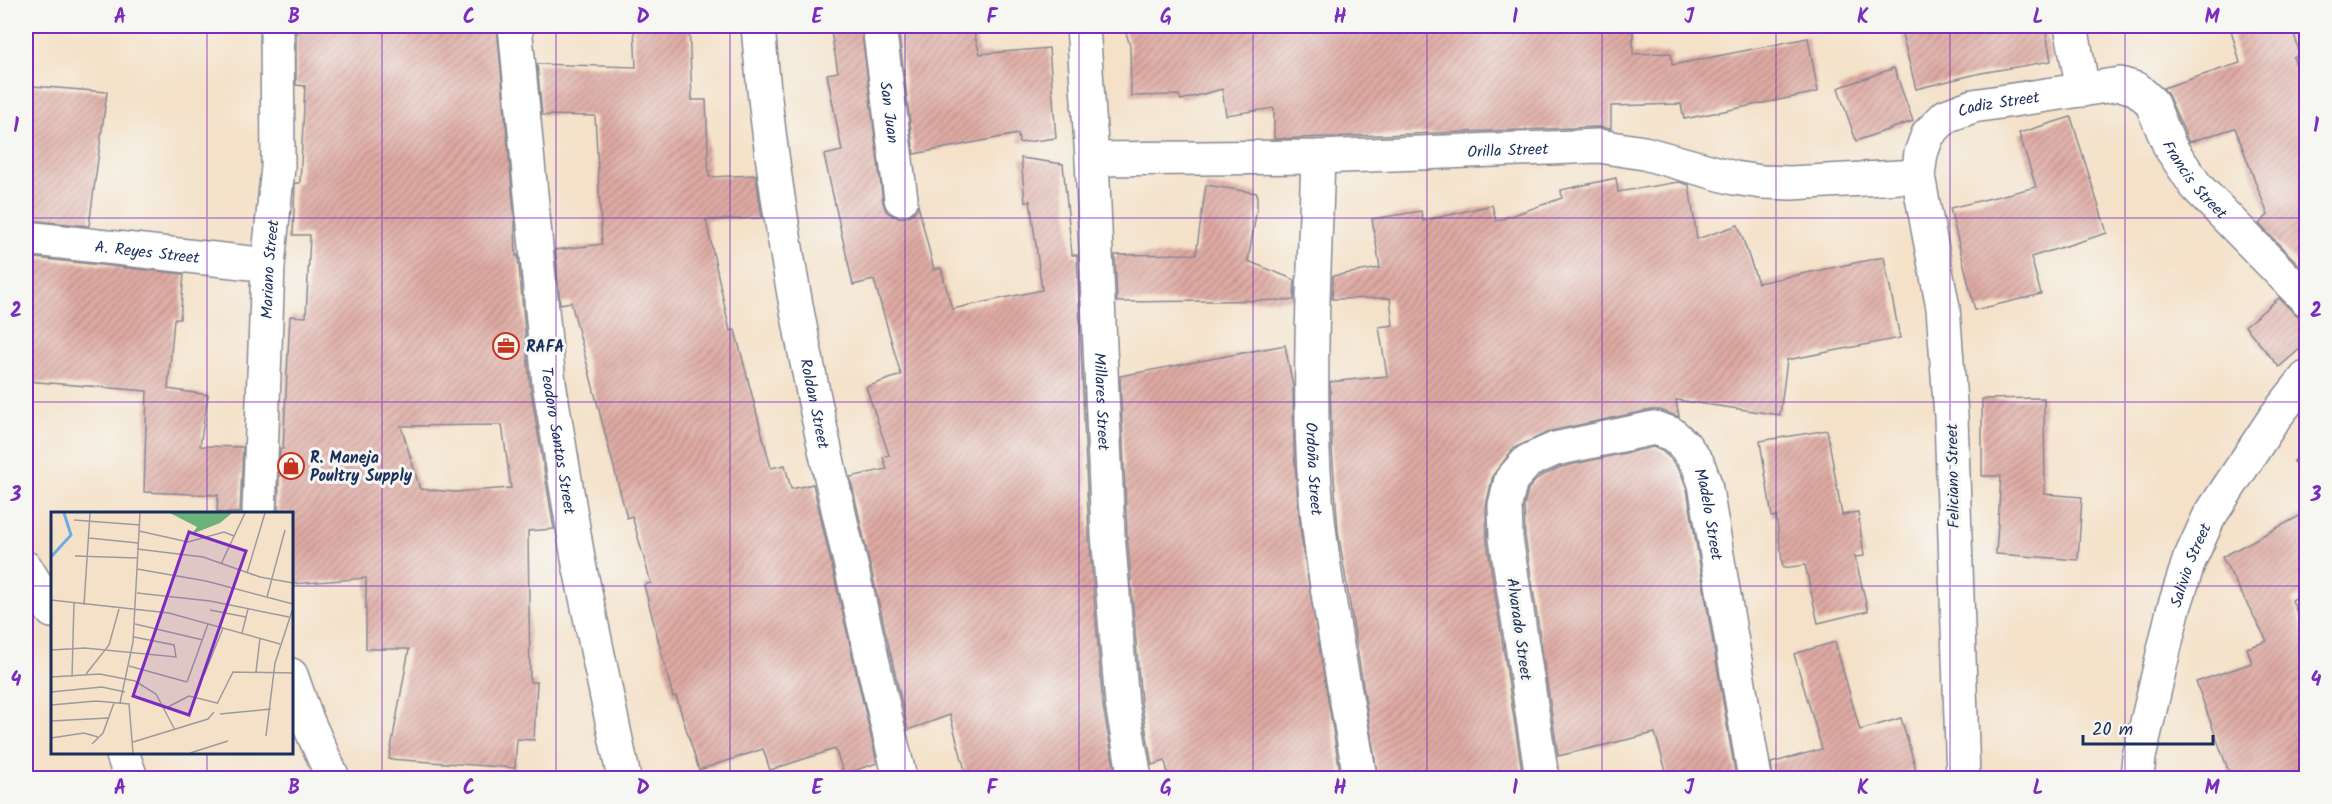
<svg xmlns="http://www.w3.org/2000/svg" width="2332" height="804" viewBox="0 0 2332 804" font-family="Kalam,sans-serif">
	<defs>
		<pattern id="building-hatch" width="6" height="6" patternUnits="userSpaceOnUse" patternTransform="scale(1.5)"><rect width="6" height="6" fill="#dfaaa3"/><path d="M-1 1l2-2M0 6l6-6M5 7l2-2" fill="none" stroke="#b48b88"/></pattern>
	</defs>
	<rect width="100%" height="100%" fill="#f6f6f2"/>
	<filter id="ink" filterUnits="userSpaceOnUse"><feTurbulence type="fractalNoise" baseFrequency=".0167" numOctaves="2"/><feDisplacementMap in="SourceGraphic" scale="12" xChannelSelector="R" yChannelSelector="G"/><feConvolveMatrix kernelMatrix="1 2 1 2 8 2 1 2 1" color-interpolation-filters="sRGB"/></filter>
	<filter id="wash" filterUnits="userSpaceOnUse"><feTurbulence type="fractalNoise" baseFrequency=".008" numOctaves="4" result="noise"/><feDisplacementMap in="SourceGraphic" scale="24" xChannelSelector="R" yChannelSelector="G"/><feGaussianBlur stdDeviation="1.35" result="paint"/><feColorMatrix in="noise" values="0 0 0 0 0 0 0 0 0 0 0 0 0 0 0 0 0 1.4 0 .05"/><feComposite in="paint" operator="in"/></filter>
	<g filter="url(#wash)">
		<rect width="100%" height="100%" fill="#f4e1c8"/>
		<g id="blocks">
			<g fill="url(#building-hatch)" fill-rule="evenodd">
				<path d="M296,26H497L515,223L516,256L518,255L530,385L554,529L528,531L530,682H537L534,740L517,739L515,768L389,759L409,649H366V578L293,584L291,513H278L280,449H283L290,316L306,317L310,235H293L295,183H300L305,86L296,85ZM502,425L511,488L455,492L420,489L401,426Z"/>
				<path d="M634,26H689L692,100H706L709,177L756,175L762,218L706,220L730,331L735,330L771,468L785,465L791,489L813,484L877,763L844,774L835,749L770,770L763,749L699,770L676,696L673,697L644,585L651,583L632,516L627,518L571,302L560,304L555,250L602,244L595,116L542,115L537,64L636,67Z"/>
				<path d="M830,26H861L883,202L886,211L893,216L903,218L913,214L918,205L934,270L941,268L952,309L1042,290L1030,201L1025,202L1021,158L1063,164L1072,255H1077L1089,536L1103,706L1115,773L1093,778H967L950,715L908,730L850,477L887,469L883,457L889,455L866,387L901,375L874,280L853,285L824,155L842,151L827,74L838,72Z"/>
				<path d="M898,26H972L980,54L1049,48L1056,138L1019,143L1018,134L914,154Z"/>
				<path d="M1124,26H1633V54L1671,53L1672,65L1808,38L1818,92L1684,119L1681,104L1611,106V129L1598,127L1274,139V108L1226,115L1222,89L1181,100L1179,95L1131,96L1130,46Z"/>
				<path d="M1900,26H2045L2051,61L1981,73L1916,89Z"/>
				<path d="M2230,26H2292L2300,55L2293,57L2307,93V273L2259,224L2268,215L2235,128L2189,142L2168,95L2163,88L2240,63Z"/>
				<path d="M1894,68L1913,121L1856,141L1838,88Z"/>
				<path d="M32,86L107,92L89,226L26,220V133Z"/>
				<path d="M2071,117L2107,233L2031,257L2041,294L1975,310L1950,208L2036,187L2019,133Z"/>
				<path d="M1616,178L1618,192L1679,182L1689,185L1697,239L1738,225L1758,283L1884,257L1900,338L1787,360L1780,415L1676,400L1679,417L1660,410H1650L1551,431L1514,448L1493,475L1486,506L1487,541L1523,778H1378L1338,531L1332,450L1330,382L1387,376L1379,327L1393,325L1390,298L1332,299L1333,276L1380,268L1372,219L1421,211L1423,221L1492,205L1496,221L1562,198L1561,190Z"/>
				<path d="M1206,185L1257,193V208L1248,261L1295,280L1294,300L1117,302L1115,255L1196,254Z"/>
				<path d="M26,257L184,274L180,319H174L168,389L208,395L200,446L243,447L240,513H217L218,495L144,492L147,391L26,381Z"/>
				<path d="M2279,298L2293,312L2300,317H2307V343L2279,367L2245,326Z"/>
				<path d="M1285,345L1293,386L1294,452L1301,536L1341,778H1169L1165,761L1152,765L1141,702L1127,533L1120,376Z"/>
				<path d="M2044,398L2045,494L2082,497L2078,560L1996,554L2001,476H1982V399Z"/>
				<path d="M1827,430L1842,515L1858,512L1864,556L1855,557L1868,611L1818,623L1805,565L1783,568L1776,516L1772,517L1760,441Z"/>
				<path d="M1653,447L1662,451L1671,459L1681,473L1687,489L1736,778H1668L1655,733L1558,756L1525,536L1524,507L1528,489L1539,477L1561,467Z"/>
				<path d="M2307,512V592L2292,600L2307,639V778H2231L2196,682L2252,663L2247,648L2267,641L2222,557Z"/>
				<path d="M1835,642L1860,730L1901,718L1916,769L1884,778H1773L1771,763L1822,749L1794,654Z"/>
			</g>
		</g>
	</g>
	<g filter="url(#ink)">
		<use href="#blocks" fill-opacity="0" stroke="#888893" stroke-width="1.5"/>
		<g fill="none" stroke-linecap="round" stroke-linejoin="round">
			<defs>
				<g id="street">
					<path id="s1" d="M515,26L549,383L579,564L624,778"/>
					<path id="s2" d="M758,26C772,201 807,373 846,544C864,622 881,701 900,778"/>
					<path id="s3" d="M879,26L901,199"/>
					<path d="M2071,26L2083,90"/>
					<path id="s4" d="M1318,157C1315,255 1309,353 1313,451C1317,561 1343,670 1360,778"/>
					<path id="s5" d="M1092,159L1318,157L1599,146L1644,153L1734,178L1762,182L1791,183L1918,176"/>
					<path id="s6" d="M26,238L268,265"/>
					<path id="s7" d="M259,513L268,265L278,167L277,26"/>
					<path d="M26,568L52,611"/>
					<path d="M291,675L307,720L333,778"/>
					<path d="M122,752L131,778"/>
					<path id="s8" d="M1542,778L1506,538L1505,505L1511,480L1528,461L1555,449L1654,428L1672,434L1685,446L1698,464L1705,484L1755,778"/>
					<path id="s9" d="M1963,778L1951,416L1943,308L1918,176L1921,153L1928,134L1946,116L1973,106L2120,84L2137,89L2151,102L2170,147L2196,186L2306,299"/>
					<path id="s10" d="M2137,778L2139,757L2173,611L2189,561L2209,517L2275,417L2306,378"/>
				</g>
				<g id="secondary">
					<path id="s11" d="M1083,26L1092,159L1108,534L1122,704L1135,778"/>
				</g>
			</defs>
			<use href="#street" stroke="#888893" stroke-width="36"/>
			<use href="#secondary" stroke="#888893" stroke-width="36"/>
			<path stroke="#888893" stroke-width="4" stroke-dasharray="4.5 4.5" stroke-linecap="butt" d="M2294,460L2306,472"/>
			<use href="#street" stroke="#fff" stroke-width="33"/>
			<use href="#secondary" stroke="#fff" stroke-width="33"/>
		</g>
	</g>
	<path fill="none" stroke="#7b2cbf" stroke-width="1.5" stroke-opacity="0.55" d="M207,26V513M382,26V778M556,26V778M730,26V778M905,26V778M1079,26V778M1253,26V778M1427,26V778M1602,26V778M1776,26V778M1950,26V778M2125,26V778M26,218H2306M26,402H2306M26,586H52M291,586H2306M207,752V778"/>
	<defs>
		<symbol id="office-ring" viewBox="-11 -11 22 22"><circle r="9.5" fill="#f6f6f2" stroke="#c8321e" stroke-width="1.5"/><path d="M-6-3h4V-5.5h4V-3h4V5H-6ZM-1-4.5V-3h2v-1.5ZM-6 0V1H6V0Z" fill="#c8321e"/></symbol>
		<symbol id="shop-ring" viewBox="-11 -11 22 22"><circle r="9.5" fill="#f6f6f2" stroke="#c8321e" stroke-width="1.5"/><path d="M-5-2.5h2.3a2.7 3.5 0 0 1 5.4 0H5L5.5 6h-11ZM-1.5-2.5h3a1.5 2.3 0 0 0-3 0Z" fill="#c8321e"/></symbol>
	</defs>
	<g fill-rule="evenodd">
		<use href="#office-ring" x="491" y="331" width="30" height="30"/>
		<use href="#shop-ring" x="276" y="451" width="30" height="30"/>
	</g>
	<g text-anchor="middle" stroke-width="6" stroke-linejoin="round" paint-order="stroke">
		<g font-size="16" fill="#1b2f5e" stroke="#f6f6f2">
			<text dy="6" stroke="none"><textPath href="#s9" startOffset="728">Cadiz Street</textPath></text>
			<text dy="6" stroke="none"><textPath href="#s3" startOffset="87">San Juan</textPath></text>
			<text dy="6" stroke="none"><textPath href="#s5" startOffset="416">Orilla Street</textPath></text>
			<text dy="6" stroke="none"><textPath href="#s9" startOffset="978">Francis Street</textPath></text>
			<text dy="6" stroke="none"><textPath href="#s6" startOffset="122">A. Reyes Street</textPath></text>
			<text dy="6" stroke="none"><textPath href="#s7" startOffset="244">Mariano Street</textPath></text>
			<text dy="6" stroke="none"><textPath href="#s11" startOffset="376">Millares Street</textPath></text>
			<text dy="6" stroke="none"><textPath href="#s2" startOffset="382">Roldan Street</textPath></text>
			<text dy="6" stroke="none"><textPath href="#s1" startOffset="417">Teodoro Santos Street</textPath></text>
			<text dy="6" stroke="none"><textPath href="#s4" startOffset="312">Ordoña Street</textPath></text>
			<text transform="translate(1952 476) rotate(-91)" y="6">Feliciano Street</text>
			<text dy="6" stroke="none"><textPath href="#s8" startOffset="568">Madelo Street</textPath></text>
			<text dy="6" stroke="none"><textPath href="#s10" startOffset="220">Salivio Street</textPath></text>
			<text transform="translate(1520 629) rotate(82)" y="6">Alvarado Street</text>
		</g>
		<g font-size="16" font-weight="bold" fill="#1b2f5e" stroke="#f6f6f2" text-anchor="start">
			<text x="526" y="352">RAFA</text>
			<text x="310" y="463">R. Maneja<tspan x="310" dy="18">Poultry Supply</tspan></text>
		</g>
	</g>
	<g transform="translate(51 512)">
		<rect width="242" height="242" fill="#f4e1c8"/>
		<path d="M119,1H181L169,11L141,22L146,15Z" fill="#6bb278"/>
		<path fill="none" stroke="#6fabe1" stroke-width="3" d="M0,45L20,23L13,1"/>
		<path fill="none" stroke="#9d9a9e" stroke-width="1.5" d="M23,8L89,13M88,19L137,30L173,20L183,24M38,26L87,31M86,37L152,45L209,65L242,71M24,44L86,46M170,52L194,1M86,57L155,69L242,92M196,61L214,1M86,81L159,89L238,105M216,85L234,18M0,88L118,101L229,132M33,93L39,1M159,98L195,105M84,112L152,128M191,121L197,97M0,138L34,136L125,145L123,133L83,125M78,154L136,170M205,160L209,126M35,162L58,133L68,97M153,163L172,116M0,165L49,162L84,169L105,182L124,218M21,165L23,91M136,170L157,112M0,180L51,175L74,180M138,184L166,191M69,191L82,130L89,1M166,192L182,160L242,161M0,193L45,189L78,192L82,241M115,196L138,184M169,202L220,197M0,209L57,206M215,224L224,151L242,96M0,226L33,221L47,225M82,230L157,207L163,200M41,232L52,221L63,191M139,241L177,229"/>
		<path fill="#7b2cbf" fill-opacity="0.15" stroke="#7b2cbf" stroke-width="3" d="M138,20L195,39L138,203L82,184Z"/>
		<rect width="242" height="242" fill="none" stroke="#1b2f5e" stroke-width="3"/>
	</g>
	<rect width="2332" height="804" fill="none" stroke="#f6f6f2" stroke-width="66"/>
	<path d="M2083 735v9h130v-9" fill="none" stroke="#1b2f5e" stroke-width="3"/>
	<text x="2092" y="735" font-size="18" fill="#1b2f5e" stroke="#f6f6f2" stroke-width="4.5" paint-order="stroke">20 m</text>
	<rect x="33" y="33" width="2266" height="738" fill="none" stroke="#7b2cbf" stroke-width="2"/>
	<g font-size="20" text-anchor="middle" font-weight="bold" fill="#7b2cbf">
		<text x="120" y="23">A</text>
		<text x="294" y="23">B</text>
		<text x="469" y="23">C</text>
		<text x="643" y="23">D</text>
		<text x="817" y="23">E</text>
		<text x="992" y="23">F</text>
		<text x="1166" y="23">G</text>
		<text x="1340" y="23">H</text>
		<text x="1515" y="23">I</text>
		<text x="1689" y="23">J</text>
		<text x="1863" y="23">K</text>
		<text x="2038" y="23">L</text>
		<text x="2212" y="23">M</text>
		<text x="16" y="132">1</text>
		<text x="2316" y="132">1</text>
		<text x="16" y="317">2</text>
		<text x="2316" y="317">2</text>
		<text x="16" y="501">3</text>
		<text x="2316" y="501">3</text>
		<text x="16" y="686">4</text>
		<text x="2316" y="686">4</text>
		<text x="120" y="794">A</text>
		<text x="294" y="794">B</text>
		<text x="469" y="794">C</text>
		<text x="643" y="794">D</text>
		<text x="817" y="794">E</text>
		<text x="992" y="794">F</text>
		<text x="1166" y="794">G</text>
		<text x="1340" y="794">H</text>
		<text x="1515" y="794">I</text>
		<text x="1689" y="794">J</text>
		<text x="1863" y="794">K</text>
		<text x="2038" y="794">L</text>
		<text x="2212" y="794">M</text>
	</g>
</svg>
